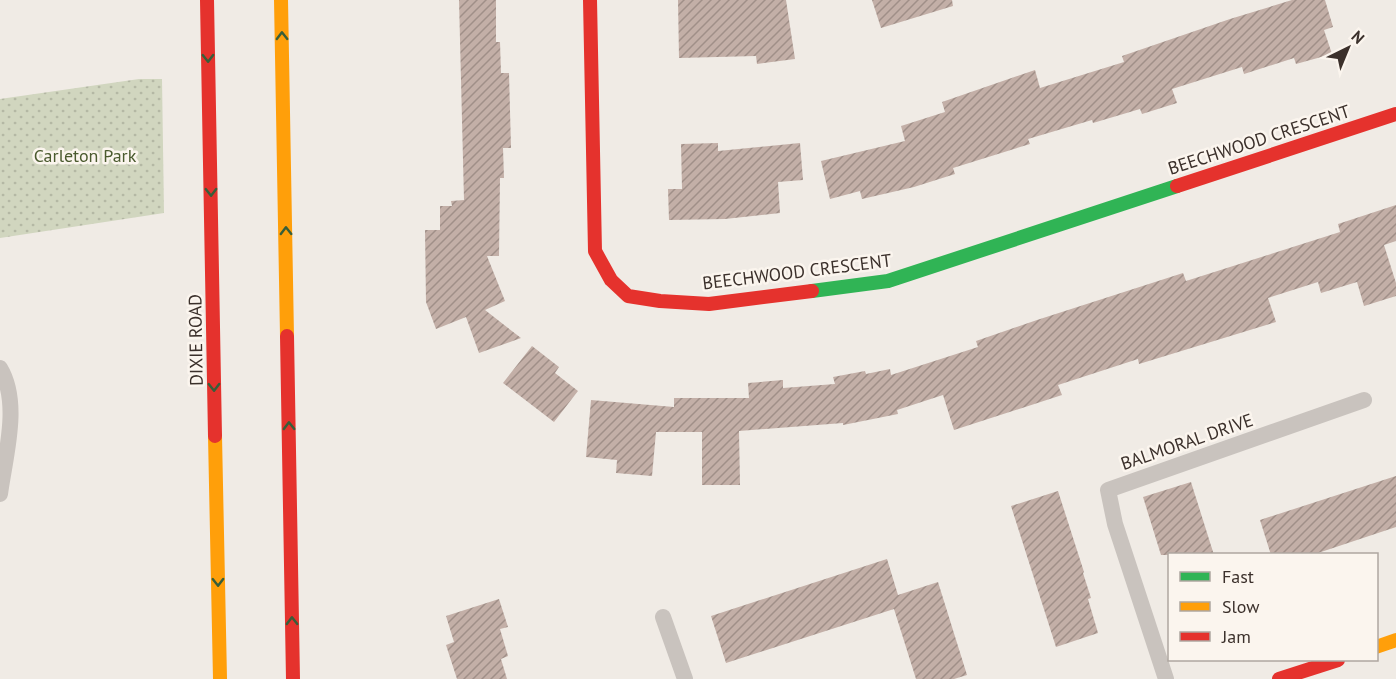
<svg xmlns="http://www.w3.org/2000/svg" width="1396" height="679" viewBox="0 0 1396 679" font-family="'PT Sans',sans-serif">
	<defs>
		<pattern id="grass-dots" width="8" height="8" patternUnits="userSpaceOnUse" patternTransform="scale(1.5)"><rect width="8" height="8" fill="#d1d6bf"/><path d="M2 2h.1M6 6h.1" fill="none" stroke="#b4b8a4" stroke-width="1.8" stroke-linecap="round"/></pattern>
		<pattern id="building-hatch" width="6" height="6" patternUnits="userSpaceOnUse" patternTransform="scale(1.5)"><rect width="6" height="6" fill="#c3afa7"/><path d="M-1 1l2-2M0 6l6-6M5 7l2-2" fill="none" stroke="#a08f88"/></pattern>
	</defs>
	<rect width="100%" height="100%" fill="#f0ebe5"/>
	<path fill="url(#grass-dots)" d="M139,79H162L164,213L0,238V99Z"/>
	<g fill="url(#building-hatch)">
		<path d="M459,0H496V42H500L501,73H509L511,148H503L504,178H500L499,256H487L505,301L485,310L521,338L479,353L466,317L436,329L426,302L425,230H440V206H452L451,201L464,200Z"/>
		<path d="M678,0H786L795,59L757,64L756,56L679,58Z"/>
		<path d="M872,0H952L953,6L881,28Z"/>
		<path d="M1292,0H1325L1333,27L1324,30L1332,54L1296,64L1294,58L1244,74L1242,67L1172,89L1177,103L1142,114L1140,109L1093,123L1092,120L1028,139L1030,144L953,168L955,174L914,187L862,199L860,191L830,199L821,161L905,141L901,126L945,112L942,102L1035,70L1040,88L1124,62L1122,56L1230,19Z"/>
		<path d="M718,143V151L800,143L803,180L778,182L780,213L725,219L669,220L668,189H682L681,144Z"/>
		<path d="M1396,205V241L1384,245L1396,283V296L1364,306L1357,282L1321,293L1318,282L1268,298L1276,322L1139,364L1138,359L1058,385L1062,395L954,430L943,395L897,410L898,414L843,425V423L739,431L740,485H702V432H656L652,476L616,473L617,460L586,457L591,400L674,407V398H749L748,383L783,380V388L835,384L833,377L865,371L866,374L890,369L891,375L978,347L976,341L1037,320L1183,273L1186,281L1340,232L1338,224Z"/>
		<path d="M532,346L559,367L555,373L578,391L554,422L503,383Z"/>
		<path d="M1396,476V527L1312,555H1271L1260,520Z"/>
		<path d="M1191,482L1214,555H1161L1143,497Z"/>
		<path d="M1058,491L1084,572L1083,573L1091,598L1088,599L1098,633L1056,647L1011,506Z"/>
		<path d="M887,559L898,595L938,582L967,675L954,679H916L894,609L726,663L711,616Z"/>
		<path d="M499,599L508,627L500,629L508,656L501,659L507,679H457L446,645L454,642L446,616Z"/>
	</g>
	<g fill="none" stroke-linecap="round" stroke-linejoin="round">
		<g stroke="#c9c3be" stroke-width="16">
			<path d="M0,368C21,403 5,456 0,494"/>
			<path d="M663,617L685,679"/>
			<path d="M1166,679L1115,524L1108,490L1364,400"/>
		</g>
		<path stroke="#30b455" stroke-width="14" d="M812,291L888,281L1177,186"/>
		<g stroke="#ff9f0a" stroke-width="14">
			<path d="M281,0L287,336"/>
			<path d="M215,436L220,679"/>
			<path d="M1376,647L1396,640"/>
		</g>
		<g stroke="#e5322d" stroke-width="14">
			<path d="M207,0L215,436"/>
			<path d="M590,0L595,251L611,280L628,296L660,301L709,304L812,291"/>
			<path d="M1177,186L1396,114"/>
			<path d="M287,336L293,679"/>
			<path d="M1279,679L1338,660"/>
		</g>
	</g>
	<defs><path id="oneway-chevron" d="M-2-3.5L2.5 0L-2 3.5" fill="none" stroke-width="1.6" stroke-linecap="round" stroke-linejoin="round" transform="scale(1.5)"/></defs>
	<g stroke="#375e3a">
		<use href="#oneway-chevron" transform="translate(282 36) rotate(-91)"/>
		<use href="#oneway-chevron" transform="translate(208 58) rotate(89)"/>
		<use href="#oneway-chevron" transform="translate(211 192) rotate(89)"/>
		<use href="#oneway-chevron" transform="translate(286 231) rotate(-91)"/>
		<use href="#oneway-chevron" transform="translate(214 387) rotate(89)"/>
		<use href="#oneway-chevron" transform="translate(289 426) rotate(-91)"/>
		<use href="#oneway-chevron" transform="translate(218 582) rotate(89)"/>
		<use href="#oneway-chevron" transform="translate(292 621) rotate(-91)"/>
	</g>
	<g text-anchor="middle" stroke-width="5" stroke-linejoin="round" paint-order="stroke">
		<g font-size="18" fill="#3b302b" stroke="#fbf5ee">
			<text transform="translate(1259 140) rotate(-18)" y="6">BEECHWOOD CRESCENT</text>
			<text transform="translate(797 272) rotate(-7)" y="6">BEECHWOOD CRESCENT</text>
			<text transform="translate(196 340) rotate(-91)" y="6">DIXIE ROAD</text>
			<text transform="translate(1187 442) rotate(-19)" y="6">BALMORAL DRIVE</text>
		</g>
		<g font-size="18" fill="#4a5a2e" stroke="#fbf5ee">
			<text x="85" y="162">Carleton Park</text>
		</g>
	</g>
	<rect x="1168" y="553" width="210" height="108" fill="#fbf5ee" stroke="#aea6a0" stroke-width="1.5"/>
	<rect x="1180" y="572" width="30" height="9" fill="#30b455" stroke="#aea6a0" stroke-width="1.5"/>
	<text x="1222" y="583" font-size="18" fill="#3b302b">Fast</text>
	<rect x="1180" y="602" width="30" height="9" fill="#ff9f0a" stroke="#aea6a0" stroke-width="1.5"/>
	<text x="1222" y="613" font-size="18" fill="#3b302b">Slow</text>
	<rect x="1180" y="632" width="30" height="9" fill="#e5322d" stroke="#aea6a0" stroke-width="1.5"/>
	<text x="1222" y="643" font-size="18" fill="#3b302b">Jam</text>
	<g transform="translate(1348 48) rotate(43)" stroke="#fbf5ee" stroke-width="4.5" paint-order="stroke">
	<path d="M0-4.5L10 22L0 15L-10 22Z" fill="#3b302b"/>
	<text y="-9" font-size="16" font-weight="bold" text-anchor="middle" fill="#3b302b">N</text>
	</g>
</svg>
